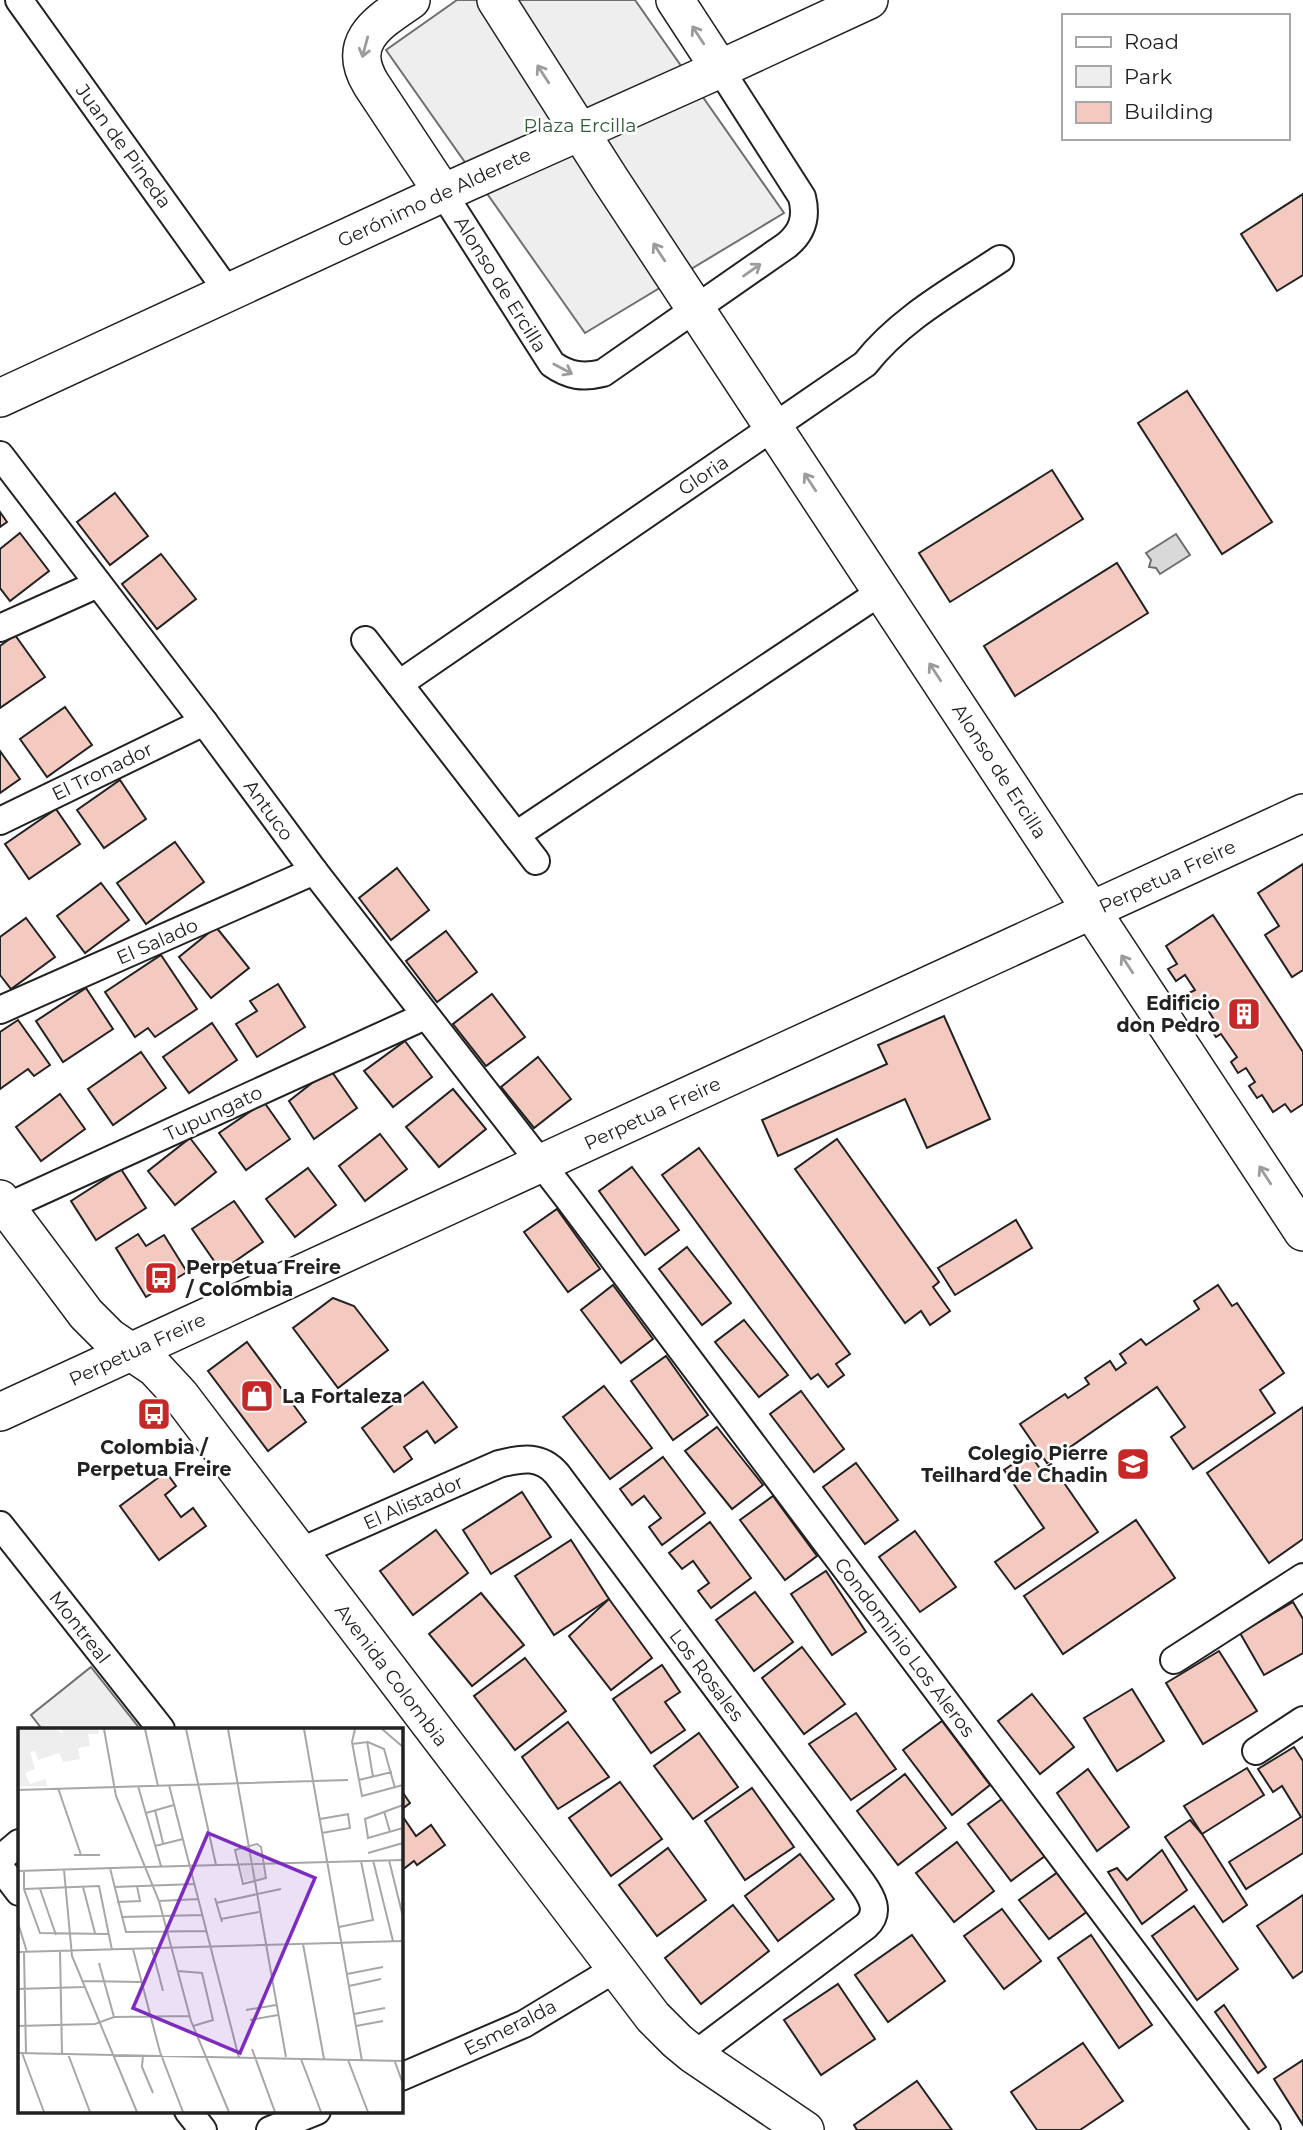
<svg xmlns="http://www.w3.org/2000/svg" width="1303" height="2130" viewBox="0 0 1303 2130" font-family="Montserrat,sans-serif">
	<rect width="100%" height="100%" fill="#fff"/>
	<g fill="#eee" stroke="#6f6f6f" stroke-width="2">
		<path d="M457,0H635L784,213L585,333L386,50Z"/>
		<path d="M91,1667L140,1729H42L31,1715Z"/>
	</g>
	<path fill="#d9d9d9" stroke="#6f6f6f" stroke-width="2" d="M1176,534L1190,555L1160,574L1156,568L1149,567L1151,560L1146,553Z"/>
	<g fill="#f3c9c0" stroke="#222" stroke-width="2">
		<path d="M1303,194V275L1277,291L1241,234Z"/>
		<path d="M1187,391L1272,522L1222,554L1138,423Z"/>
		<path d="M1052,470L1083,519L950,602L919,553Z"/>
		<path d="M115,493L148,536L110,565L77,522Z"/>
		<path d="M0,512L7,522L0,527Z"/>
		<path d="M20,533L49,571L10,601L0,588V549Z"/>
		<path d="M161,554L196,599L157,629L122,584Z"/>
		<path d="M1117,563L1148,613L1015,696L984,646Z"/>
		<path d="M15,635L45,677L0,708V646Z"/>
		<path d="M65,707L92,745L47,777L20,739Z"/>
		<path d="M0,751L20,779L0,793Z"/>
		<path d="M120,780L146,819L104,848L77,810Z"/>
		<path d="M56,809L80,844L29,879L5,844Z"/>
		<path d="M175,842L204,882L146,924L117,883Z"/>
		<path d="M1303,864V970L1292,977L1265,935L1279,926L1258,893Z"/>
		<path d="M397,868L429,910L391,940L359,898Z"/>
		<path d="M101,883L129,920L85,953L57,916Z"/>
		<path d="M1213,915L1303,1052V1104L1291,1112L1285,1104L1273,1112L1262,1095L1257,1098L1249,1086L1255,1082L1246,1068L1238,1073L1231,1062L1237,1057L1221,1034L1216,1037L1209,1027L1216,1023L1202,1000L1194,1006L1187,994L1195,990L1185,975L1176,981L1168,969L1177,964L1166,946Z"/>
		<path d="M26,918L55,957L11,989L0,975V937Z"/>
		<path d="M216,927L249,968L211,998L179,957Z"/>
		<path d="M446,931L477,972L437,1002L406,961Z"/>
		<path d="M161,955L197,1009L155,1037L148,1028L135,1037L105,992Z"/>
		<path d="M278,984L305,1027L257,1057L236,1024L257,1011L250,1001Z"/>
		<path d="M86,988L113,1029L63,1062L36,1021Z"/>
		<path d="M492,994L525,1037L486,1066L453,1024Z"/>
		<path d="M944,1016L990,1119L927,1148L905,1099L778,1156L762,1120L887,1064L878,1045Z"/>
		<path d="M18,1020L50,1065L34,1076L28,1069L0,1089V1032Z"/>
		<path d="M212,1023L237,1060L189,1093L163,1057Z"/>
		<path d="M405,1041L432,1077L393,1107L364,1071Z"/>
		<path d="M141,1052L166,1088L113,1125L88,1089Z"/>
		<path d="M538,1057L571,1099L534,1128L501,1087Z"/>
		<path d="M330,1069L357,1108L314,1139L289,1101Z"/>
		<path d="M453,1089L486,1129L439,1167L406,1127Z"/>
		<path d="M60,1094L85,1129L41,1161L16,1127Z"/>
		<path d="M264,1102L290,1139L246,1170L219,1133Z"/>
		<path d="M380,1134L407,1169L365,1201L339,1166Z"/>
		<path d="M190,1138L216,1172L175,1205L148,1171Z"/>
		<path d="M837,1139L939,1282L933,1287L950,1311L930,1325L921,1311L905,1323L795,1169Z"/>
		<path d="M699,1148L850,1354L836,1364L844,1375L828,1387L818,1374L811,1379L662,1175Z"/>
		<path d="M632,1167L679,1230L645,1255L599,1191Z"/>
		<path d="M308,1168L336,1205L295,1237L266,1199Z"/>
		<path d="M121,1169L146,1208L96,1240L71,1201Z"/>
		<path d="M234,1201L263,1242L221,1271L192,1229Z"/>
		<path d="M557,1209L600,1269L568,1292L524,1232Z"/>
		<path d="M1016,1220L1032,1248L955,1295L938,1268Z"/>
		<path d="M138,1234L146,1246L164,1235L187,1272L146,1297L116,1248Z"/>
		<path d="M687,1247L731,1303L702,1325L659,1269Z"/>
		<path d="M613,1285L653,1339L621,1363L581,1310Z"/>
		<path d="M1218,1285L1232,1306L1237,1303L1284,1373L1260,1390L1275,1413L1193,1469L1171,1437L1185,1427L1157,1387L1047,1463L1020,1424L1065,1394L1068,1398L1089,1384L1085,1378L1110,1361L1116,1370L1126,1363L1120,1354L1141,1339L1146,1345L1199,1309L1194,1301Z"/>
		<path d="M333,1298L354,1306L388,1350L338,1388L293,1328Z"/>
		<path d="M744,1320L788,1375L759,1397L715,1342Z"/>
		<path d="M247,1342L306,1422L268,1451L208,1371Z"/>
		<path d="M666,1356L708,1415L673,1440L631,1381Z"/>
		<path d="M423,1382L457,1427L435,1443L427,1431L404,1447L412,1459L394,1472L362,1428Z"/>
		<path d="M604,1386L652,1448L610,1479L563,1417Z"/>
		<path d="M801,1391L844,1449L814,1472L770,1414Z"/>
		<path d="M1303,1407V1539L1269,1563L1207,1473Z"/>
		<path d="M717,1427L763,1485L732,1509L685,1451Z"/>
		<path d="M1029,1453L1041,1470L1051,1464L1098,1532L1015,1589L995,1562L1044,1528L1004,1470Z"/>
		<path d="M663,1457L705,1513L662,1545L649,1527L661,1518L644,1496L632,1505L620,1489Z"/>
		<path d="M856,1463L898,1520L865,1544L823,1487Z"/>
		<path d="M166,1472L176,1486L165,1495L181,1517L193,1508L206,1526L159,1560L120,1506Z"/>
		<path d="M522,1492L551,1537L491,1574L463,1530Z"/>
		<path d="M773,1496L817,1556L785,1580L740,1520Z"/>
		<path d="M1136,1520L1175,1578L1063,1654L1024,1596Z"/>
		<path d="M710,1522L751,1578L711,1608L698,1591L709,1583L693,1561L682,1569L669,1553Z"/>
		<path d="M436,1530L468,1573L413,1615L380,1571Z"/>
		<path d="M915,1531L956,1587L920,1612L879,1557Z"/>
		<path d="M571,1540L609,1599L554,1635L515,1576Z"/>
		<path d="M826,1571L866,1632L832,1655L791,1594Z"/>
		<path d="M755,1592L793,1642L754,1671L716,1620Z"/>
		<path d="M481,1593L524,1645L472,1686L429,1634Z"/>
		<path d="M609,1599L652,1658L611,1690L569,1636Z"/>
		<path d="M1293,1602L1303,1619V1653L1264,1675L1240,1633Z"/>
		<path d="M802,1647L845,1704L804,1734L762,1678Z"/>
		<path d="M1219,1651L1257,1711L1203,1744L1166,1683Z"/>
		<path d="M525,1658L566,1711L515,1750L474,1696Z"/>
		<path d="M662,1665L680,1692L665,1702L685,1730L651,1753L613,1699Z"/>
		<path d="M1132,1689L1164,1741L1117,1771L1084,1718Z"/>
		<path d="M1032,1694L1074,1747L1040,1774L998,1721Z"/>
		<path d="M856,1713L896,1769L851,1800L809,1744Z"/>
		<path d="M942,1721L990,1785L952,1815L903,1750Z"/>
		<path d="M568,1722L609,1777L558,1809L522,1757Z"/>
		<path d="M699,1733L738,1787L693,1819L654,1766Z"/>
		<path d="M1294,1747L1303,1761V1853L1246,1889L1229,1862L1301,1817L1282,1786L1273,1792L1258,1769Z"/>
		<path d="M1247,1768L1264,1795L1202,1834L1184,1806Z"/>
		<path d="M1088,1769L1129,1827L1097,1851L1057,1793Z"/>
		<path d="M905,1774L946,1828L898,1865L857,1811Z"/>
		<path d="M620,1782L662,1839L611,1876L569,1818Z"/>
		<path d="M752,1788L794,1847L745,1880L705,1821Z"/>
		<path d="M401,1790L410,1803L401,1810Z"/>
		<path d="M1002,1799L1045,1856L1011,1881L968,1824Z"/>
		<path d="M401,1814L416,1836L431,1825L445,1845L417,1865L414,1861L401,1871Z"/>
		<path d="M1190,1820L1202,1834L1247,1905L1223,1922L1165,1837Z"/>
		<path d="M957,1842L994,1891L954,1922L916,1873Z"/>
		<path d="M668,1848L706,1900L657,1936L619,1885Z"/>
		<path d="M1162,1850L1187,1890L1142,1924L1108,1872L1117,1868L1127,1880Z"/>
		<path d="M800,1854L834,1899L778,1941L745,1896Z"/>
		<path d="M1058,1872L1088,1911L1049,1939L1019,1900Z"/>
		<path d="M1303,1895V1971L1293,1978L1257,1926Z"/>
		<path d="M733,1905L769,1951L701,2004L665,1958Z"/>
		<path d="M1194,1906L1238,1969L1197,2000L1152,1936Z"/>
		<path d="M1002,1909L1041,1961L1004,1989L964,1936Z"/>
		<path d="M912,1935L945,1981L888,2022L855,1975Z"/>
		<path d="M1091,1935L1152,2025L1119,2048L1058,1958Z"/>
		<path d="M838,1984L875,2039L821,2075L784,2020Z"/>
		<path d="M1224,2005L1266,2067L1258,2073L1215,2012Z"/>
		<path d="M1083,2043L1123,2101L1080,2130H1037L1011,2092Z"/>
		<path d="M1303,2060V2125L1274,2079Z"/>
		<path d="M917,2081L952,2130H857L854,2125Z"/>
	</g>
	<g fill="none" stroke-linecap="round" stroke-linejoin="round">
		<defs>
			<g id="street">
				<path d="M19,0L228,292"/>
				<path d="M443,193L552,364C569,376 583,378 603,373L787,245C803,232 807,217 802,197L720,69"/>
				<path d="M0,455L204,722L314,871L567,1197L1267,2130"/>
				<path d="M0,628L98,584"/>
				<path d="M365,640L536,861"/>
				<path d="M399,684L865,364C900,319 952,291 1000,259"/>
				<path d="M0,821L204,722"/>
				<path d="M516,835L882,591"/>
				<path d="M0,1010L314,871"/>
				<path d="M0,1210L425,1016"/>
				<path d="M0,1525L161,1729"/>
				<path d="M299,1552L499,1464C522,1458 541,1455 557,1474L862,1883C872,1897 881,1912 866,1926L694,2055"/>
				<path d="M1174,1660L1303,1577"/>
				<path d="M1256,1751L1303,1720"/>
				<path d="M0,1859L19,1843"/>
				<path d="M0,1867L19,1892"/>
				<path d="M401,2077L524,2024L615,1969"/>
				<path d="M188,2111L203,2130"/>
				<path d="M270,2130L317,2111"/>
			</g>
			<g id="secondary">
				<path d="M411,0C379,22 345,41 371,84L443,193"/>
				<path d="M496,0L610,179L1303,1232"/>
				<path d="M675,0L720,69"/>
				<path d="M0,398L443,193L720,69L869,0"/>
				<path d="M0,1199L86,1314L109,1337L155,1368L180,1395L653,2017L677,2041L694,2055L805,2130"/>
				<path d="M0,1412L1303,813"/>
			</g>
		</defs>
		<use href="#street" stroke="#222" stroke-width="30"/>
		<use href="#secondary" stroke="#222" stroke-width="40"/>
		<use href="#street" stroke="#fff" stroke-width="26"/>
		<use href="#secondary" stroke="#fff" stroke-width="37"/>
	</g>
	<defs><path id="oneway-shaft" d="M-6 0H5M1.5-3L5.5 0L1.5 3" fill="none" stroke-width="1.6" stroke-linecap="round" stroke-linejoin="round" transform="scale(1.75)"/></defs>
	<g stroke="#9c9c9c">
		<use href="#oneway-shaft" transform="translate(698 35) rotate(-123)"/>
		<use href="#oneway-shaft" transform="translate(365 47) rotate(105)"/>
		<use href="#oneway-shaft" transform="translate(543 74) rotate(-123)"/>
		<use href="#oneway-shaft" transform="translate(659 252) rotate(-123)"/>
		<use href="#oneway-shaft" transform="translate(752 270) rotate(-35)"/>
		<use href="#oneway-shaft" transform="translate(563 369) rotate(28)"/>
		<use href="#oneway-shaft" transform="translate(810 482) rotate(-123)"/>
		<use href="#oneway-shaft" transform="translate(935 672) rotate(-123)"/>
		<use href="#oneway-shaft" transform="translate(1127 964) rotate(-123)"/>
		<use href="#oneway-shaft" transform="translate(1265 1175) rotate(-123)"/>
	</g>
	<defs>
		<symbol id="building-square" viewBox="-11 -11 22 22"><rect x="-9" y="-9" width="18" height="18" rx="4" fill="#c62828" stroke="#fff"/><path d="M-4-6H4V6H1V3H-1V6H-4ZM-2.5-4.3h1.7v1.8h-1.7ZM.8-4.3h1.7v1.8H.8ZM-2.5-1h1.7V.8h-1.7ZM.8-1h1.7V.8H.8Z" fill="#fff"/></symbol>
		<symbol id="bus-square" viewBox="-11 -11 22 22"><rect x="-9" y="-9" width="18" height="18" rx="4" fill="#c62828" stroke="#fff"/><path d="M-5-6H5V4H4V6H2V4H-2V6H-4V4H-5ZM-3.5-4V0h7V-4ZM-3.5 1.2v1.5H-2V1.2ZM2 1.2v1.5H3.5V1.2Z" fill="#fff"/></symbol>
		<symbol id="shop-square" viewBox="-11 -11 22 22"><rect x="-9" y="-9" width="18" height="18" rx="4" fill="#c62828" stroke="#fff"/><path d="M-5-2.5h2.3a2.7 3.5 0 0 1 5.4 0H5L5.5 6h-11ZM-1.5-2.5h3a1.5 2.3 0 0 0-3 0Z" fill="#fff"/></symbol>
		<symbol id="school-square" viewBox="-11 -11 22 22"><rect x="-9" y="-9" width="18" height="18" rx="4" fill="#c62828" stroke="#fff"/><path d="M0-5L7-2L0 1L-7-2ZM-4 1L0 2.5L4 1V4Q0 6-4 4Z" fill="#fff"/></symbol>
	</defs>
	<g fill-rule="evenodd">
		<use href="#building-square" x="1225" y="995" width="38" height="38"/>
		<use href="#bus-square" x="142" y="1259" width="38" height="38"/>
		<use href="#shop-square" x="238" y="1377" width="38" height="38"/>
		<use href="#bus-square" x="135" y="1395" width="38" height="38"/>
		<use href="#school-square" x="1114" y="1445" width="38" height="38"/>
	</g>
	<g text-anchor="middle" stroke-width="5" stroke-linejoin="round" paint-order="stroke">
		<g font-size="19" fill="#2f5e38" stroke="#fff">
			<text x="580" y="132">Plaza Ercilla</text>
		</g>
		<g font-size="19" fill="#222" stroke="#fff">
			<text transform="translate(124 146) rotate(54)" y="7">Juan de Pineda</text>
			<text transform="translate(434 197) rotate(-25)" y="7">Gerónimo de Alderete</text>
			<text transform="translate(501 284) rotate(58)" y="7">Alonso de Ercilla</text>
			<text transform="translate(703 475) rotate(-34)" y="7">Gloria</text>
			<text transform="translate(102 771) rotate(-26)" y="7">El Tronador</text>
			<text transform="translate(1000 771) rotate(57)" y="7">Alonso de Ercilla</text>
			<text transform="translate(269 810) rotate(54)" y="7">Antuco</text>
			<text transform="translate(1167 876) rotate(-25)" y="7">Perpetua Freire</text>
			<text transform="translate(157 941) rotate(-24)" y="7">El Salado</text>
			<text transform="translate(213 1113) rotate(-25)" y="7">Tupungato</text>
			<text transform="translate(652 1113) rotate(-25)" y="7">Perpetua Freire</text>
			<text transform="translate(137 1349) rotate(-25)" y="7">Perpetua Freire</text>
			<text transform="translate(413 1502) rotate(-24)" y="7">El Alistador</text>
			<text transform="translate(80 1627) rotate(52)" y="7">Montreal</text>
			<text transform="translate(905 1647) rotate(53)" y="7">Condominio Los Aleros</text>
			<text transform="translate(392 1675) rotate(53)" y="7">Avenida Colombia</text>
			<text transform="translate(707 1675) rotate(53)" y="7">Los Rosales</text>
			<text transform="translate(510 2027) rotate(-27)" y="7">Esmeralda</text>
		</g>
		<g font-size="19" font-weight="bold" fill="#222" stroke="#fff" text-anchor="end">
			<text x="1220" y="1010">Edificio<tspan x="1220" dy="22">don Pedro</tspan></text>
			<text x="186" y="1274" text-anchor="start">Perpetua Freire<tspan x="186" dy="22">/ Colombia</tspan></text>
			<text x="282" y="1403" text-anchor="start">La Fortaleza</text>
			<text x="154" y="1454" text-anchor="middle">Colombia /<tspan x="154" dy="22">Perpetua Freire</tspan></text>
			<text x="1108" y="1460">Colegio Pierre<tspan x="1108" dy="22">Teilhard de Chadin</tspan></text>
		</g>
	</g>
	<g transform="translate(18 1728)">
		<rect width="385" height="385" fill="#fff"/>
		<path d="M0,1H37L45,6L44,1H80L81,6H70L72,18L60,20L62,31L45,34L41,25L20,32L17,23L12,24L17,41L7,45L12,56L28,51L29,58H0ZM240,118L247,150L226,153L219,122Z" fill="#eee"/>
		<path fill="none" stroke="#a7a7a7" stroke-width="2" d="M86,1L98,68L141,173L173,293L211,384M127,1L140,58M168,1L198,137M210,1L268,329M286,1L344,333M337,1L334,14L344,68L385,57M364,1L385,19M349,13L355,49M334,16L350,14L366,21L377,60M341,52L374,44M151,57L221,330M120,58L143,138M40,60L63,127M0,62L330,52M385,77L347,91L350,110L385,100M137,82L145,115M366,83L372,104M128,85L156,77M302,91L331,86M304,105L332,100L330,86M239,116L243,119L248,150L225,156L217,122ZM137,118L165,111M350,125L385,115M56,127H82M355,132L375,213M371,132L385,189M128,139L385,132M92,140L108,204L189,203M46,142L54,228L119,384M0,143L126,139M6,143V161L22,205L90,206M65,159L77,205M96,159L177,156M6,161L81,158L94,222M22,161L38,207M197,170L204,194M141,173L181,171M99,174L122,173L119,158M198,175L263,161M103,189L185,187M203,191L241,184M0,195L9,224M321,199L355,192L343,133M285,216L306,331M115,221L142,324L165,384M134,221L145,263M42,223L44,326M0,224L385,213M6,224L8,325M81,235L96,289M160,243L184,245L195,292L175,298M329,246L365,239M64,253L123,254M331,258L363,251M0,261L66,259M228,282L258,277M336,286L367,280M232,292L260,287M0,298L77,296L96,289L171,288M338,298L365,293M234,321L257,384M0,325L385,333M4,325L26,384M50,326L72,384M125,327L124,339L135,365M283,331L303,384M330,332L350,384M377,334L385,356"/>
		<path fill="#7b2cbf" fill-opacity="0.15" stroke="#7b2cbf" stroke-width="3.5" d="M190,105L297,150L222,325L115,280Z"/>
		<rect width="385" height="385" fill="none" stroke="#222" stroke-width="3.5"/>
	</g>
	<rect x="1062" y="14" width="228" height="126" fill="#ffffff" stroke="#a7a7a7" stroke-width="2"/>
	<rect x="1076" y="37" width="35" height="10" fill="#ffffff" stroke="#a7a7a7" stroke-width="2"/>
	<text x="1124" y="49" font-size="21" fill="#222222">Road</text>
	<rect x="1076" y="66" width="35" height="21" fill="#eeeeee" stroke="#a7a7a7" stroke-width="2"/>
	<text x="1124" y="84" font-size="21" fill="#222222">Park</text>
	<rect x="1076" y="102" width="35" height="21" fill="#f3c9c0" stroke="#a7a7a7" stroke-width="2"/>
	<text x="1124" y="119" font-size="21" fill="#222222">Building</text>
</svg>
